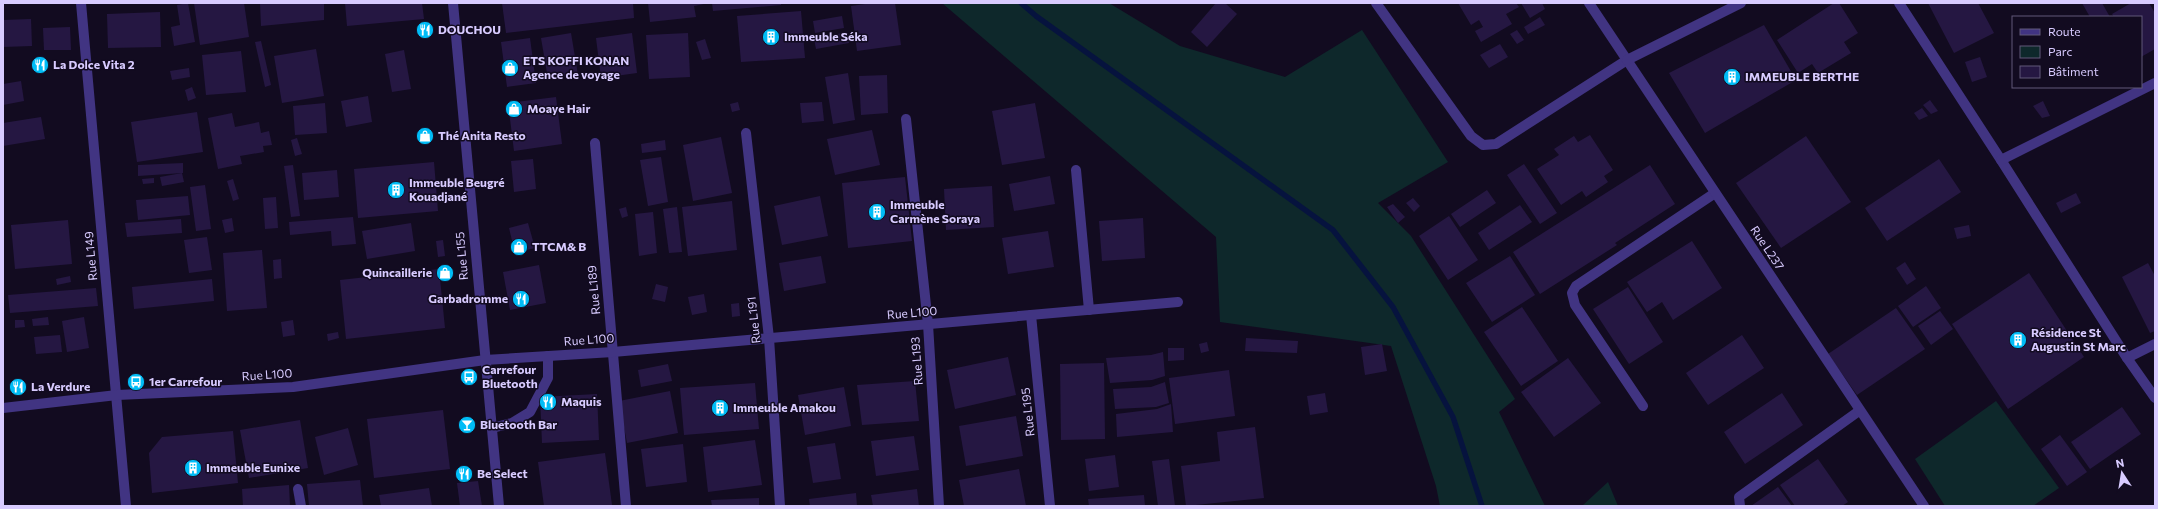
<svg xmlns="http://www.w3.org/2000/svg" width="2158" height="509" viewBox="0 0 2158 509" font-family="Commissioner,sans-serif">
	<rect width="100%" height="100%" fill="#120b20"/>
	<g fill="#0e282b">
		<path d="M942,3H1109L1180,46L1285,77L1362,30L1448,162L1378,203L1411,236L1515,399L1499,412L1545,506H1440L1436,486L1391,346L1220,322L1216,237Z"/>
		<path d="M1996,401L2059,488L2033,506H1945L1915,459Z"/>
		<path d="M1608,482L1618,506H1582Z"/>
	</g>
	<g fill="none" stroke-linecap="round" stroke-linejoin="round">
		<path stroke="#06133e" stroke-width="5.5" d="M1021,3L1036,16L1333,230L1393,307L1453,417L1482,506"/>
	</g>
	<g fill="#251742">
		<path d="M188,3L195,42L174,46L171,27L180,25L177,5Z"/>
		<path d="M194,3H244L249,37L200,45Z"/>
		<path d="M260,3H324V20L261,26Z"/>
		<path d="M345,3H422L424,19L347,26Z"/>
		<path d="M502,3H633L634,18L506,33Z"/>
		<path d="M648,3H704V4L694,6L696,17L650,22Z"/>
		<path d="M712,3H781V5L713,11Z"/>
		<path d="M872,3H895L901,45L857,51L851,6Z"/>
		<path d="M1216,3H1225L1237,14L1207,47L1191,32Z"/>
		<path d="M1458,3H1516L1519,7L1506,14L1512,24L1481,42L1475,31L1483,27L1479,20L1471,25Z"/>
		<path d="M1521,3H1542L1545,9L1530,18Z"/>
		<path d="M1834,3H1839L1858,33L1844,42L1851,53L1818,73L1812,64L1798,73L1777,40Z"/>
		<path d="M1928,3H1978L1994,33L1954,53Z"/>
		<path d="M2082,3H2102L2110,17H2090Z"/>
		<path d="M2131,3H2149L2155,13V49L2141,57V17H2114L2112,14Z"/>
		<path d="M801,11L805,58L741,62L737,16Z"/>
		<path d="M160,12L161,47L108,48L107,14Z"/>
		<path d="M842,16L844,28L815,33L813,21Z"/>
		<path d="M1540,17L1545,25L1528,34L1524,27Z"/>
		<path d="M31,19L32,46L3,47V20Z"/>
		<path d="M429,24L431,34L419,37L417,26Z"/>
		<path d="M1764,25L1796,80L1705,133L1669,73Z"/>
		<path d="M70,27L71,50H44L43,28Z"/>
		<path d="M1517,30L1524,40L1517,44L1510,34Z"/>
		<path d="M847,32L849,43L816,49L814,39Z"/>
		<path d="M571,33L578,75L548,79L541,38Z"/>
		<path d="M632,33L637,73L601,78L596,38Z"/>
		<path d="M688,33L690,77L649,79L646,35Z"/>
		<path d="M530,38L536,83L507,87L501,42Z"/>
		<path d="M705,39L711,58L702,60L696,42Z"/>
		<path d="M261,41L271,85L265,87L255,42Z"/>
		<path d="M1500,44L1508,57L1489,68L1480,55Z"/>
		<path d="M316,49L324,96L282,103L274,56Z"/>
		<path d="M404,50L411,89L392,92L385,54Z"/>
		<path d="M241,51L246,92L206,95L202,55Z"/>
		<path d="M1980,57L1987,77L1972,82L1965,62Z"/>
		<path d="M189,68L190,77L172,80L170,71Z"/>
		<path d="M848,73L855,120L833,124L825,77Z"/>
		<path d="M887,75L888,113L861,115L859,76Z"/>
		<path d="M21,81L24,101L3,105V84Z"/>
		<path d="M192,87L196,98L188,101L185,90Z"/>
		<path d="M368,96L372,122L346,127L341,101Z"/>
		<path d="M556,97L562,144L514,151L508,103Z"/>
		<path d="M1930,100L1938,111L1931,114L1923,105Z"/>
		<path d="M2043,101L2050,116L2042,118L2033,106Z"/>
		<path d="M738,102L740,110L732,112L730,104Z"/>
		<path d="M822,102L824,121L802,123L800,103Z"/>
		<path d="M325,103L327,133L295,135L293,106Z"/>
		<path d="M1035,103L1045,158L1002,165L992,111Z"/>
		<path d="M1922,108L1928,116L1919,120L1914,113Z"/>
		<path d="M197,112L203,152L137,162L131,122Z"/>
		<path d="M232,113L235,127L259,122L261,133L269,131L272,145L263,146L264,152L240,156L242,164L218,169L208,118Z"/>
		<path d="M41,117L45,139L3,146V123Z"/>
		<path d="M872,130L880,165L835,175L827,139Z"/>
		<path d="M1590,135L1613,170L1604,176L1608,182L1586,197L1582,191L1561,205L1537,169L1559,155L1554,149L1574,136L1578,142Z"/>
		<path d="M1806,136L1851,202L1781,248L1736,183Z"/>
		<path d="M721,137L732,193L693,201L683,145Z"/>
		<path d="M297,138L302,154L295,156L291,140Z"/>
		<path d="M665,140L666,150L642,153L641,144Z"/>
		<path d="M661,157L668,202L648,206L640,160Z"/>
		<path d="M533,159L536,189L514,192L511,161Z"/>
		<path d="M1939,159L1961,192L1887,241L1865,208Z"/>
		<path d="M434,162L438,211L358,218L354,169Z"/>
		<path d="M183,163V173L138,176V165Z"/>
		<path d="M1524,164L1557,213L1540,224L1507,175Z"/>
		<path d="M293,165L300,216L291,217L284,166Z"/>
		<path d="M1650,165L1675,204L1615,243L1617,245L1540,294L1513,252Z"/>
		<path d="M337,170L339,197L304,200L302,173Z"/>
		<path d="M182,173L184,182L162,186L160,177Z"/>
		<path d="M1050,176L1055,204L1014,211L1009,184Z"/>
		<path d="M905,177L912,241L848,248L842,183Z"/>
		<path d="M154,178V183L143,184L142,179Z"/>
		<path d="M233,179L239,199L233,201L227,181Z"/>
		<path d="M205,185L211,229L196,231L190,187Z"/>
		<path d="M992,186L994,227L946,230L944,189Z"/>
		<path d="M1487,190L1496,203L1460,227L1451,214Z"/>
		<path d="M2076,193L2081,203L2061,213L2056,203Z"/>
		<path d="M188,196L190,215L138,220L136,200Z"/>
		<path d="M820,196L828,236L782,245L774,206Z"/>
		<path d="M276,197L278,228L265,229L263,198Z"/>
		<path d="M1413,198L1420,206L1414,212L1406,203Z"/>
		<path d="M732,201L737,250L688,256L682,207Z"/>
		<path d="M1393,204L1405,217L1398,223L1387,207Z"/>
		<path d="M1520,205L1532,222L1489,250L1478,233Z"/>
		<path d="M626,207L628,216L622,218L619,209Z"/>
		<path d="M677,207L682,252L669,253L663,209Z"/>
		<path d="M653,212L657,253L639,256L635,214Z"/>
		<path d="M1449,216L1478,260L1448,280L1419,236Z"/>
		<path d="M353,217L356,244L332,246L331,231L290,235L289,222Z"/>
		<path d="M232,218L234,231L225,233L222,220Z"/>
		<path d="M1143,218L1145,258L1102,261L1099,221Z"/>
		<path d="M181,219L182,233L127,237L125,223Z"/>
		<path d="M68,220L72,264L15,269L11,225Z"/>
		<path d="M411,223L415,251L367,259L362,231Z"/>
		<path d="M528,223L535,248L515,253L509,228Z"/>
		<path d="M1969,225L1971,236L1957,239L1954,228Z"/>
		<path d="M1048,231L1054,267L1008,274L1002,238Z"/>
		<path d="M207,237L212,270L189,273L184,240Z"/>
		<path d="M443,240L445,256L438,257L436,241Z"/>
		<path d="M1692,241L1722,288L1673,320L1662,302L1647,312L1627,282Z"/>
		<path d="M262,250L267,308L227,311L223,253Z"/>
		<path d="M821,256L826,283L784,291L779,263Z"/>
		<path d="M1510,256L1535,295L1492,322L1466,283Z"/>
		<path d="M281,259L282,278L274,279L273,260Z"/>
		<path d="M1905,262L1916,279L1907,285L1896,268Z"/>
		<path d="M2148,263L2155,276V331L2150,333L2122,277Z"/>
		<path d="M539,265L546,303L510,310L503,272Z"/>
		<path d="M439,269L445,328L346,339L340,280Z"/>
		<path d="M2029,273L2084,357L2008,409L1952,324Z"/>
		<path d="M70,276L71,282L57,285L56,279Z"/>
		<path d="M212,279L214,301L134,309L132,287Z"/>
		<path d="M656,284L668,287L665,302L652,299Z"/>
		<path d="M1926,286L1941,308L1913,327L1898,306Z"/>
		<path d="M1628,287L1663,342L1629,364L1593,309Z"/>
		<path d="M96,288L98,306L10,313L8,295Z"/>
		<path d="M704,294L707,312L692,315L688,297Z"/>
		<path d="M739,303L740,316L732,317L731,304Z"/>
		<path d="M1522,307L1558,361L1521,386L1484,332Z"/>
		<path d="M1896,308L1925,349L1857,395L1828,354Z"/>
		<path d="M1940,311L1953,329L1931,345L1918,326Z"/>
		<path d="M48,317L49,325L33,326L32,319Z"/>
		<path d="M84,317L89,348L67,352L62,321Z"/>
		<path d="M15,320H24L25,327L15,328Z"/>
		<path d="M293,320L295,335L283,337L281,322Z"/>
		<path d="M338,332L339,338L328,341L327,334Z"/>
		<path d="M60,335L62,352L36,354L34,337Z"/>
		<path d="M1742,335L1764,368L1708,405L1686,373Z"/>
		<path d="M1246,338L1298,341L1297,353L1245,351Z"/>
		<path d="M1207,342L1209,351L1201,353L1199,344Z"/>
		<path d="M1382,344L1387,371L1365,375L1361,347Z"/>
		<path d="M1168,348H1184V360L1168,361Z"/>
		<path d="M1163,352L1165,376L1152,380L1110,383L1106,358L1151,355Z"/>
		<path d="M1008,357L1016,395L955,409L947,370Z"/>
		<path d="M1568,358L1601,403L1554,437L1521,392Z"/>
		<path d="M1104,363L1105,439L1061,440L1060,364Z"/>
		<path d="M668,364L672,381L641,387L638,370Z"/>
		<path d="M1229,370L1235,416L1175,424L1169,378Z"/>
		<path d="M915,381L919,421L862,425L857,385Z"/>
		<path d="M1165,382L1169,403L1156,407L1115,409L1113,389L1151,387Z"/>
		<path d="M755,383L759,429L684,435L680,388Z"/>
		<path d="M844,387L851,426L805,435L798,395Z"/>
		<path d="M670,391L678,433L627,443L619,401Z"/>
		<path d="M1325,393L1328,412L1310,415L1307,396Z"/>
		<path d="M1782,393L1803,425L1745,464L1724,432Z"/>
		<path d="M597,394L599,440L542,443L540,397Z"/>
		<path d="M1171,404L1173,432L1117,437L1116,414L1157,409Z"/>
		<path d="M2122,407L2141,434L2090,469L2071,442Z"/>
		<path d="M443,410L450,469L374,478L367,419Z"/>
		<path d="M1016,416L1023,456L966,466L959,426Z"/>
		<path d="M300,420L308,468L249,478L240,430Z"/>
		<path d="M1255,427L1264,498L1186,506L1181,466L1220,461L1217,432Z"/>
		<path d="M348,428L358,465L324,475L315,437Z"/>
		<path d="M233,431L238,483L152,493L149,453L162,437Z"/>
		<path d="M2060,435L2087,472L2067,486L2041,449Z"/>
		<path d="M914,436L919,470L876,476L871,441Z"/>
		<path d="M755,440L762,485L708,492L703,447Z"/>
		<path d="M835,443L841,479L813,483L807,447Z"/>
		<path d="M683,444L687,482L646,487L641,449Z"/>
		<path d="M605,453L612,505L544,506L538,462Z"/>
		<path d="M1115,455L1119,487L1089,491L1085,459Z"/>
		<path d="M1169,459L1175,506H1158L1152,461Z"/>
		<path d="M1818,459L1848,502L1842,506H1795L1780,485Z"/>
		<path d="M1019,469L1026,506H964L959,480Z"/>
		<path d="M360,480L363,506H309L307,484Z"/>
		<path d="M478,481L482,506H460L457,483Z"/>
		<path d="M289,485L290,506H243L242,489Z"/>
		<path d="M1778,487L1792,506H1751Z"/>
		<path d="M429,488L432,506H381L379,495Z"/>
		<path d="M917,489L919,506H873L871,495Z"/>
		<path d="M856,493L857,506H810L809,499Z"/>
		<path d="M1144,495L1145,506H1089L1088,499Z"/>
		<path d="M759,498V506H712L711,500Z"/>
	</g>
	<g fill="none" stroke-linecap="round" stroke-linejoin="round">
		<path stroke="#413482" stroke-width="10" d="M492,428L512,423L530,412L548,378V356"/>
		<g stroke="#413482" stroke-width="10">
			<path d="M81,3L126,506"/>
			<path d="M1376,3L1471,136L1483,145L1496,144L1627,60"/>
			<path d="M1899,3L2001,160L2127,358L2155,398"/>
			<path d="M906,119L928,324L939,506"/>
			<path d="M746,133L769,338L780,506"/>
			<path d="M595,143L626,506"/>
			<path d="M2001,160L2155,83"/>
			<path d="M1076,170L1089,310"/>
			<path d="M1031,315L1050,506"/>
			<path d="M2127,358L2155,344"/>
			<path d="M1643,406L1575,305L1572,293L1576,286L1715,193"/>
			<path d="M3,408L117,395L293,387L485,360L613,352L1178,302"/>
			<path d="M298,489L301,506"/>
			<path d="M1740,506L1739,497L1859,411"/>
		</g>
		<g stroke="#413482" stroke-width="10">
			<path d="M453,3L499,506"/>
			<path d="M1589,3L1924,506"/>
			<path d="M1627,60L1741,3"/>
		</g>
	</g>
	<defs>
		<symbol id="restaurant-disc" viewBox="-11 -11 22 22"><circle r="9.5" fill="#00bcf6" stroke="#120b20"/><path d="M-5-6h1v4h1v-4h1v4h1v-4h1v5L-1.5 .5V6h-2V.5L-5-1ZM5-6V6H3V1.5H1.5Q1.5-4 5-6Z" fill="#fff"/></symbol>
		<symbol id="building-disc" viewBox="-11 -11 22 22"><circle r="9.5" fill="#00bcf6" stroke="#120b20"/><path d="M-4-6H4V6H1V3H-1V6H-4ZM-2.5-4.3h1.7v1.8h-1.7ZM.8-4.3h1.7v1.8H.8ZM-2.5-1h1.7V.8h-1.7ZM.8-1h1.7V.8H.8Z" fill="#fff"/></symbol>
		<symbol id="shop-disc" viewBox="-11 -11 22 22"><circle r="9.5" fill="#00bcf6" stroke="#120b20"/><path d="M-5-2.5h2.3a2.7 3.5 0 0 1 5.4 0H5L5.5 6h-11ZM-1.5-2.5h3a1.5 2.3 0 0 0-3 0Z" fill="#fff"/></symbol>
		<symbol id="bus-disc" viewBox="-11 -11 22 22"><circle r="9.5" fill="#00bcf6" stroke="#120b20"/><path d="M-5-6H5V4H4V6H2V4H-2V6H-4V4H-5ZM-3.5-4V0h7V-4ZM-3.5 1.2v1.5H-2V1.2ZM2 1.2v1.5H3.5V1.2Z" fill="#fff"/></symbol>
		<symbol id="bar-disc" viewBox="-11 -11 22 22"><circle r="9.5" fill="#00bcf6" stroke="#120b20"/><path d="M-6-5H6L.8 .8V4.5H3.5V6h-7V4.5H-.8V.8Z" fill="#fff"/></symbol>
	</defs>
	<g fill-rule="evenodd">
		<use href="#restaurant-disc" x="415" y="20" width="20" height="20"/>
		<use href="#building-disc" x="761" y="27" width="20" height="20"/>
		<use href="#restaurant-disc" x="30" y="55" width="20" height="20"/>
		<use href="#shop-disc" x="500" y="58" width="20" height="20"/>
		<use href="#building-disc" x="1722" y="67" width="20" height="20"/>
		<use href="#shop-disc" x="504" y="99" width="20" height="20"/>
		<use href="#shop-disc" x="415" y="126" width="20" height="20"/>
		<use href="#building-disc" x="386" y="180" width="20" height="20"/>
		<use href="#building-disc" x="867" y="202" width="20" height="20"/>
		<use href="#shop-disc" x="509" y="237" width="20" height="20"/>
		<use href="#shop-disc" x="435" y="263" width="20" height="20"/>
		<use href="#restaurant-disc" x="511" y="289" width="20" height="20"/>
		<use href="#building-disc" x="2008" y="330" width="20" height="20"/>
		<use href="#bus-disc" x="459" y="367" width="20" height="20"/>
		<use href="#bus-disc" x="126" y="372" width="20" height="20"/>
		<use href="#restaurant-disc" x="8" y="377" width="20" height="20"/>
		<use href="#restaurant-disc" x="538" y="392" width="20" height="20"/>
		<use href="#building-disc" x="710" y="398" width="20" height="20"/>
		<use href="#bar-disc" x="457" y="415" width="20" height="20"/>
		<use href="#building-disc" x="183" y="458" width="20" height="20"/>
		<use href="#restaurant-disc" x="454" y="464" width="20" height="20"/>
	</g>
	<g text-anchor="middle" stroke-width="3" stroke-linejoin="round" paint-order="stroke">
		<g font-size="12" font-weight="bold" fill="#d8cbff" stroke="#120b20" text-anchor="start">
			<text x="438" y="34">DOUCHOU</text>
			<text x="784" y="41">Immeuble Séka</text>
			<text x="523" y="65">ETS KOFFI KONAN<tspan x="523" dy="14">Agence de voyage</tspan></text>
			<text x="53" y="69">La Dolce Vita 2</text>
			<text x="1745" y="81">IMMEUBLE BERTHE</text>
			<text x="527" y="113">Moaye Hair</text>
			<text x="438" y="140">Thé Anita Resto</text>
			<text x="409" y="187">Immeuble Beugré<tspan x="409" dy="14">Kouadjané</tspan></text>
			<text x="890" y="209">Immeuble<tspan x="890" dy="14">Carmène Soraya</tspan></text>
			<text x="532" y="251">TTCM&amp; B</text>
			<text x="432" y="277" text-anchor="end">Quincaillerie</text>
			<text x="508" y="303" text-anchor="end">Garbadromme</text>
			<text x="2031" y="337">Résidence St<tspan x="2031" dy="14">Augustin St Marc</tspan></text>
			<text x="482" y="374">Carrefour<tspan x="482" dy="14">Bluetooth</tspan></text>
			<text x="149" y="386">1er Carrefour</text>
			<text x="31" y="391">La Verdure</text>
			<text x="561" y="406">Maquis</text>
			<text x="733" y="412">Immeuble Amakou</text>
			<text x="480" y="429">Bluetooth Bar</text>
			<text x="206" y="472">Immeuble Eunixe</text>
			<text x="477" y="478">Be Select</text>
		</g>
		<g font-size="12" fill="#d8cbff" stroke="#120b20">
			<text transform="translate(1767 248) rotate(56)" y="4">Rue L237</text>
			<text transform="translate(91 256) rotate(-95)" y="4">Rue L149</text>
			<text transform="translate(462 256) rotate(-95)" y="4">Rue L155</text>
			<text transform="translate(594 290) rotate(-95)" y="4">Rue L189</text>
			<text transform="translate(912 313) rotate(-5)" y="4">Rue L100</text>
			<text transform="translate(754 320) rotate(-96)" y="4">Rue L191</text>
			<text transform="translate(589 340) rotate(-4)" y="4">Rue L100</text>
			<text transform="translate(917 361) rotate(-94)" y="4">Rue L193</text>
			<text transform="translate(267 375) rotate(-4)" y="4">Rue L100</text>
			<text transform="translate(1028 412) rotate(-96)" y="4">Rue L195</text>
		</g>
	</g>
	<rect width="2158" height="509" fill="none" stroke="#d8cbff" stroke-width="8"/>
	<rect x="2012" y="16" width="130" height="72" fill="#120b20" stroke="#615879"/>
	<rect x="2020" y="29" width="20" height="6" fill="#413482" stroke="#615879"/>
	<text x="2048" y="36" font-size="12" fill="#d8cbff">Route</text>
	<rect x="2020" y="46" width="20" height="12" fill="#0e282b" stroke="#615879"/>
	<text x="2048" y="56" font-size="12" fill="#d8cbff">Parc</text>
	<rect x="2020" y="66" width="20" height="12" fill="#251742" stroke="#615879"/>
	<text x="2048" y="76" font-size="12" fill="#d8cbff">Bâtiment</text>
	<g transform="translate(2122 473) rotate(348)" stroke="#120b20" stroke-width="3" paint-order="stroke">
	<path d="M0-3L7 15L0 10L-7 15Z" fill="#d8cbff"/>
	<text y="-6" font-size="11" font-weight="bold" text-anchor="middle" fill="#d8cbff">N</text>
	</g>
</svg>
